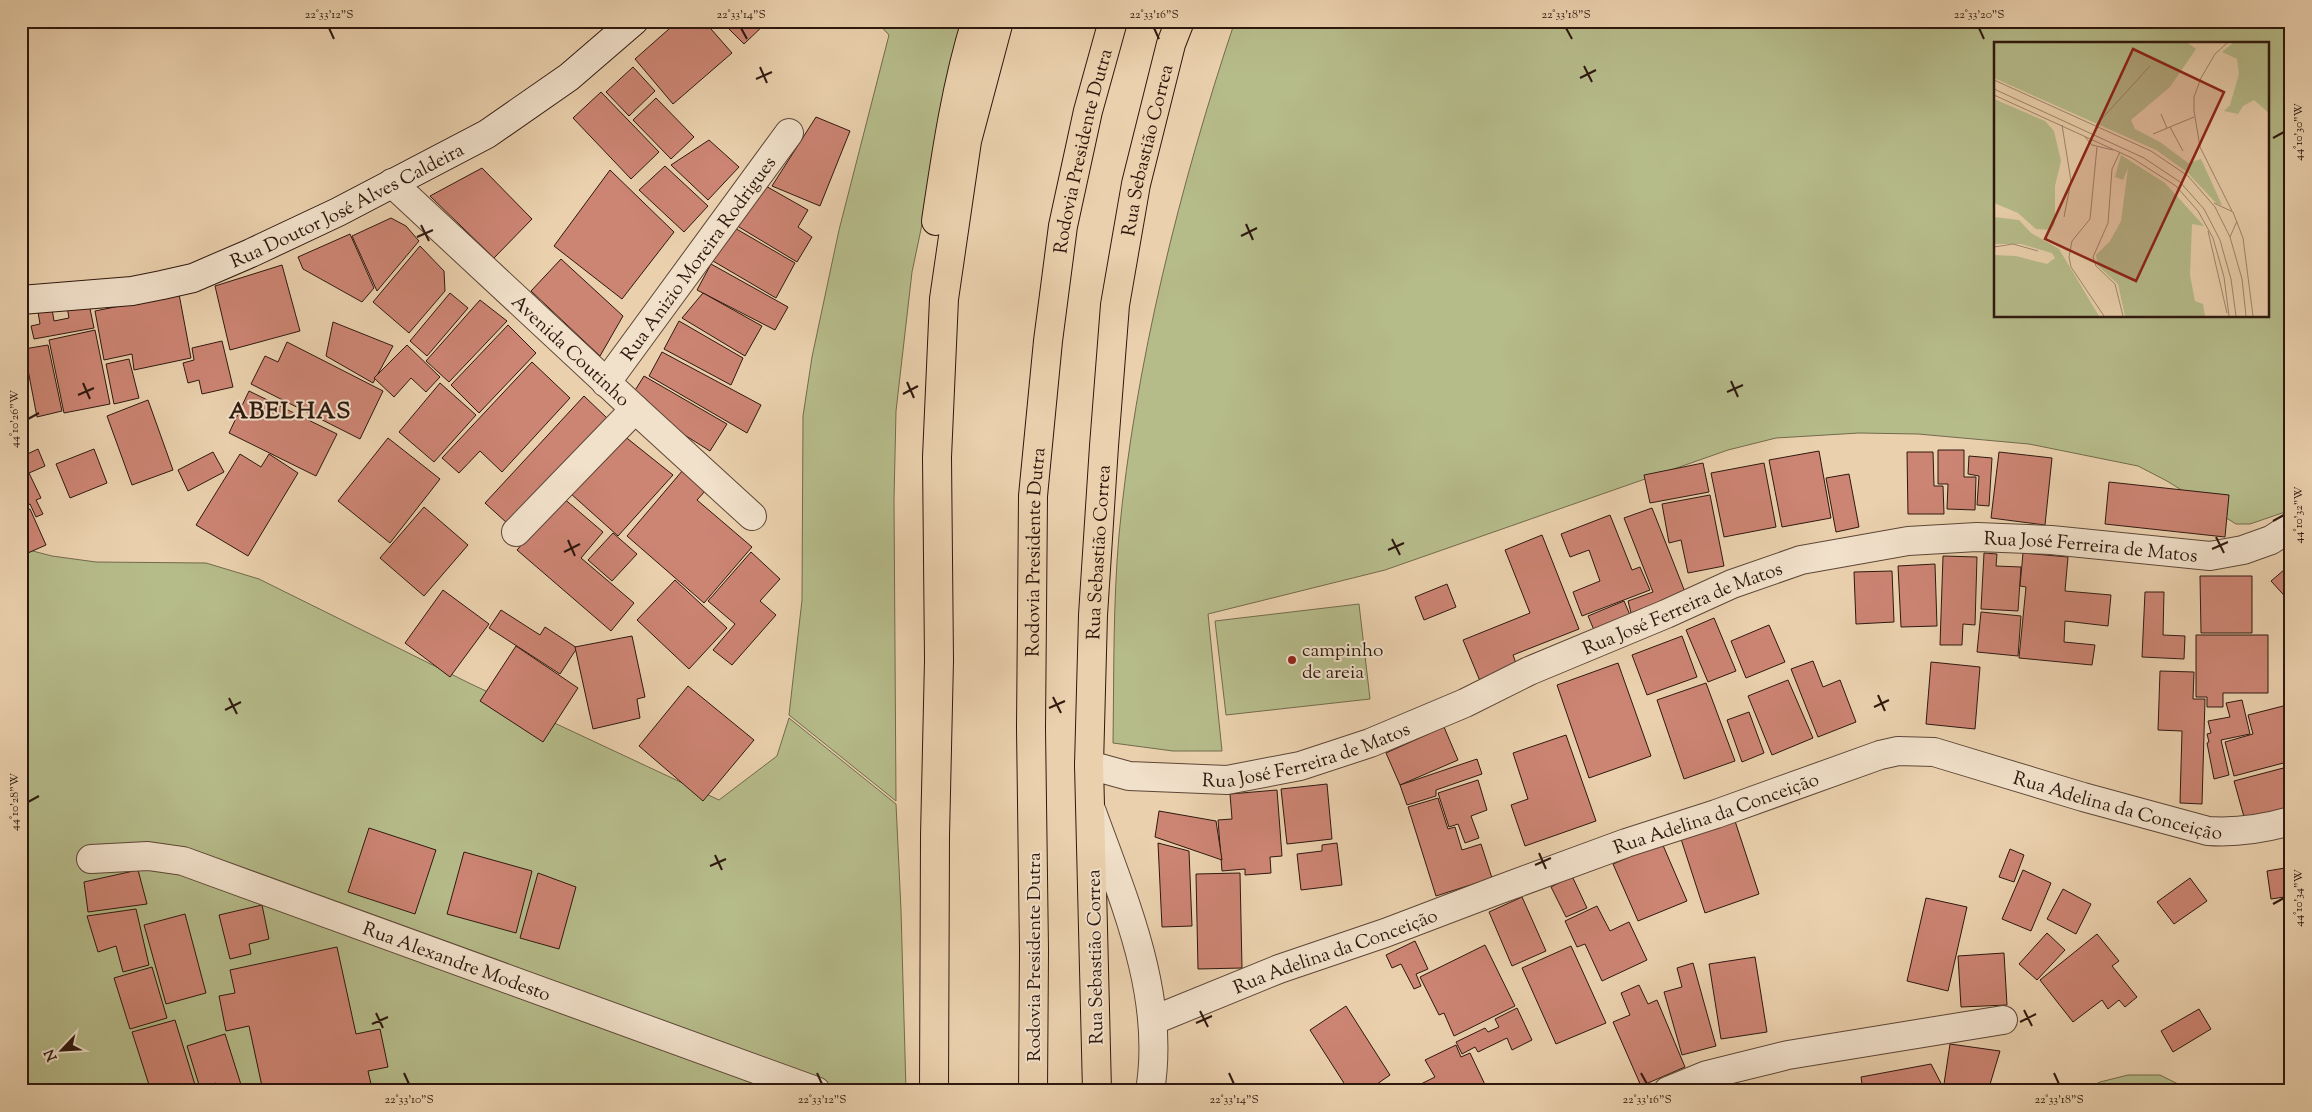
<svg xmlns="http://www.w3.org/2000/svg" width="2312" height="1112" viewBox="0 0 2312 1112" font-family="'Sorts Mill Goudy',serif">
	<rect width="100%" height="100%" fill="#ead0ad"/>
	<filter id="stains"><feTurbulence type="fractalNoise" baseFrequency=".004" numOctaves="4"/><feColorMatrix values="0 0 0 0 .2 0 0 0 0 .09 0 0 0 0 .02 0 0 0 .5 -.17"/></filter>
	<radialGradient id="worn" r=".72"><stop offset=".6" stop-color="#630" stop-opacity="0"/><stop offset="1" stop-color="#630" stop-opacity=".3"/></radialGradient>
	<g fill="#b6bb8a" stroke="#726a4c" fill-rule="evenodd">
		<path d="M876,21H972L928,196L912,272L896,411L894,499L896,801L789,715L802,600L803,416L812,357L839,230L889,35Z"/>
		<path d="M1235,21H2291V510L2250,524H2236L2167,481L2138,466L2029,444L1918,434L1859,433L1776,438L1728,450L1385,570L1208,614L1222,751H1173L1113,743C1114,674 1113,604 1119,535C1135,364 1180,185 1235,21ZM1996,44H2268V316H1996Z"/>
		<path d="M21,548L52,556L96,562L206,563L259,579L471,684L719,800L777,756L789,718L896,804L901,910L906,1091H21Z"/>
		<path d="M1359,604L1370,699L1226,715L1215,621Z"/>
		<path d="M2128,1075H2160L2192,1091H2081L2100,1082Z"/>
	</g>
	<g fill="#cc8473" stroke="#2e180e">
		<path d="M678,21H704L732,53L673,104L635,59Z"/>
		<path d="M721,21H768L744,44Z"/>
		<path d="M633,67L655,91L629,116L606,92Z"/>
		<path d="M601,92L659,152L631,179L573,118Z"/>
		<path d="M656,98L694,137L671,159L633,120Z"/>
		<path d="M816,117L850,131L820,206L772,186Z"/>
		<path d="M709,140L739,167L708,200L671,165Z"/>
		<path d="M665,166L708,206L684,232L639,190Z"/>
		<path d="M482,168L532,219L494,258L430,196Z"/>
		<path d="M610,170L674,232L622,299L554,246Z"/>
		<path d="M764,185L808,210L798,227L812,237L797,262L734,224Z"/>
		<path d="M391,218L406,226L419,241L377,291L352,236Z"/>
		<path d="M733,227L795,263L776,298L713,261Z"/>
		<path d="M350,234L374,288L362,302L303,269L298,257Z"/>
		<path d="M420,246L444,271L445,291L409,333L373,302Z"/>
		<path d="M561,259L623,316L600,356L531,291Z"/>
		<path d="M711,264L788,307L775,330L697,290Z"/>
		<path d="M282,265L300,331L230,350L215,286Z"/>
		<path d="M450,293L468,308L427,356L410,341Z"/>
		<path d="M703,293L762,326L745,356L682,318Z"/>
		<path d="M179,294L191,358L134,370L132,354L104,360L95,311Z"/>
		<path d="M480,300L507,321L449,382L426,361Z"/>
		<path d="M89,304L94,328L34,339L31,326L40,324L38,312L52,309L54,321L69,318L67,307Z"/>
		<path d="M679,321L743,358L731,385L664,349Z"/>
		<path d="M333,322L393,346L373,383L326,356Z"/>
		<path d="M508,325L536,353L479,413L451,385Z"/>
		<path d="M95,330L110,404L64,413L49,340Z"/>
		<path d="M222,341L233,387L202,394L199,380L188,383L183,363L194,360L192,348Z"/>
		<path d="M287,342L383,391L360,439L251,384L265,356L278,362Z"/>
		<path d="M48,345L62,411L37,417L24,349Z"/>
		<path d="M407,345L440,377L426,392L411,378L394,397L374,378Z"/>
		<path d="M662,352L761,405L747,433L649,376Z"/>
		<path d="M129,359L139,398L114,404L106,364Z"/>
		<path d="M532,362L570,398L502,472L480,451L459,473L442,458Z"/>
		<path d="M644,376L727,424L710,451L629,400Z"/>
		<path d="M440,383L476,415L434,462L399,432Z"/>
		<path d="M249,391L337,434L316,476L229,433Z"/>
		<path d="M584,396L607,418L507,523L485,503Z"/>
		<path d="M148,400L173,470L132,485L107,416Z"/>
		<path d="M623,435L673,475L618,536L570,493Z"/>
		<path d="M388,438L440,479L390,543L338,501Z"/>
		<path d="M38,449L45,466L29,473L41,498L36,500L43,514L36,517L30,504L21,508V457Z"/>
		<path d="M94,449L107,483L70,498L56,464Z"/>
		<path d="M1938,450H1964V477H1976L1975,510L1947,509L1948,484H1938Z"/>
		<path d="M1819,451L1831,518L1782,527L1769,460Z"/>
		<path d="M213,452L224,472L188,491L178,470Z"/>
		<path d="M1907,452H1933L1934,486H1943L1944,514H1908Z"/>
		<path d="M1999,452L2052,458L2045,525L1991,518Z"/>
		<path d="M240,454L261,467L269,454L298,473L248,556L196,525Z"/>
		<path d="M1969,456L1992,458L1989,506L1977,505L1979,476L1968,474Z"/>
		<path d="M1703,463L1709,492L1650,503L1644,475Z"/>
		<path d="M1764,463L1776,527L1724,537L1711,473Z"/>
		<path d="M683,470L706,490L697,500L752,547L704,603L627,536Z"/>
		<path d="M1849,474L1859,527L1836,532L1826,478Z"/>
		<path d="M2109,482L2229,495L2225,537L2105,524Z"/>
		<path d="M1710,495L1724,566L1688,573L1681,540L1669,543L1662,504Z"/>
		<path d="M562,497L603,532L581,558L634,603L611,631L517,550Z"/>
		<path d="M424,507L468,545L424,596L380,558Z"/>
		<path d="M1652,508L1685,592L1631,613L1628,601L1653,592L1624,518Z"/>
		<path d="M30,509L46,545L21,556V512Z"/>
		<path d="M1610,515L1632,570L1640,567L1650,590L1582,616L1573,592L1600,581L1589,550L1570,557L1561,534Z"/>
		<path d="M613,533L637,554L612,581L588,560Z"/>
		<path d="M1542,535L1579,629L1513,655L1517,666L1480,681L1463,640L1530,613L1505,550Z"/>
		<path d="M751,552L780,579L760,601L776,615L732,665L713,650L735,624L708,601Z"/>
		<path d="M1984,553L1997,554L1996,566L2021,567L2018,611L1981,609Z"/>
		<path d="M2023,553L2068,557L2065,591L2111,595L2108,626L2065,621L2064,642L2095,645L2092,665L2019,658L2026,587L2020,586Z"/>
		<path d="M1943,556L1977,557L1975,625L1963,624L1962,645H1940Z"/>
		<path d="M1935,564L1937,626L1901,627L1898,566Z"/>
		<path d="M2291,564V603L2271,581Z"/>
		<path d="M1892,571L1894,622L1856,624L1854,572Z"/>
		<path d="M2200,576H2252V633H2201Z"/>
		<path d="M675,580L727,628L689,669L637,620Z"/>
		<path d="M1447,584L1456,607L1424,620L1415,597Z"/>
		<path d="M443,590L489,624L450,677L405,643Z"/>
		<path d="M2145,592H2164L2163,635L2185,636L2184,659L2142,657Z"/>
		<path d="M1624,601L1630,615L1594,630L1588,616Z"/>
		<path d="M501,610L540,635L545,627L577,648L560,674L489,628Z"/>
		<path d="M1981,612L2021,616L2018,656L1977,652Z"/>
		<path d="M1714,618L1736,671L1708,682L1686,630Z"/>
		<path d="M1769,625L1785,662L1746,678L1731,641Z"/>
		<path d="M2196,635H2268V693H2223V707H2207V697H2196Z"/>
		<path d="M632,636L645,697L637,699L640,718L593,729L575,647Z"/>
		<path d="M1682,636L1697,677L1647,695L1632,655Z"/>
		<path d="M516,646L578,688L543,742L480,701Z"/>
		<path d="M1813,661L1823,687L1840,680L1856,722L1818,737L1791,669Z"/>
		<path d="M1931,662L1980,667L1975,729L1926,724Z"/>
		<path d="M1618,663L1651,756L1589,778L1557,685Z"/>
		<path d="M2160,671L2194,672L2193,699H2205L2202,804L2180,803L2182,731L2158,730Z"/>
		<path d="M1788,680L1813,738L1772,755L1748,696Z"/>
		<path d="M1706,683L1735,761L1684,779L1657,700Z"/>
		<path d="M688,686L754,740L703,801L639,746Z"/>
		<path d="M2242,700L2250,734L2221,740L2229,775L2214,779L2207,743L2209,742L2207,734L2211,733L2208,721L2230,717L2226,703Z"/>
		<path d="M2291,704V761L2234,776L2225,742L2253,734L2248,715Z"/>
		<path d="M1749,712L1764,753L1742,762L1727,720Z"/>
		<path d="M1444,727L1458,760L1400,785L1386,753Z"/>
		<path d="M1566,735L1596,821L1525,846L1511,805L1528,799L1513,753Z"/>
		<path d="M1477,759L1482,774L1436,790V796L1407,805L1400,785Z"/>
		<path d="M2291,766V812L2246,824L2234,781Z"/>
		<path d="M1478,780L1487,810L1471,816L1479,838L1465,843L1458,824L1449,827L1438,793Z"/>
		<path d="M1327,784L1332,839L1287,844L1281,789Z"/>
		<path d="M1277,790L1282,856L1270,857L1271,873L1245,875V869L1222,871L1218,820L1232,819L1230,794Z"/>
		<path d="M1438,798L1448,829L1455,827L1462,850L1481,844L1492,878L1436,896L1408,807Z"/>
		<path d="M1159,811L1216,821L1222,860L1155,837Z"/>
		<path d="M1735,821L1759,894L1705,913L1681,839Z"/>
		<path d="M369,828L436,850L415,914L348,892Z"/>
		<path d="M1158,843L1189,851L1192,926L1162,927Z"/>
		<path d="M1337,843L1342,885L1301,890L1297,854L1322,851V845Z"/>
		<path d="M1662,843L1687,901L1638,921L1613,864Z"/>
		<path d="M2010,849L2024,855L2014,882L1999,877Z"/>
		<path d="M464,852L532,871L516,933L447,914Z"/>
		<path d="M2291,867V896L2271,899L2267,871Z"/>
		<path d="M138,870L147,904L88,912L84,882Z"/>
		<path d="M2023,870L2051,883L2031,931L2002,919Z"/>
		<path d="M538,873L576,887L559,949L520,938Z"/>
		<path d="M1240,873L1242,968L1198,969L1196,874Z"/>
		<path d="M1572,876L1587,908L1566,917L1551,887Z"/>
		<path d="M2190,878L2207,901L2174,924L2157,902Z"/>
		<path d="M2063,889L2091,904L2076,934L2047,919Z"/>
		<path d="M1522,897L1546,951L1512,966L1489,912Z"/>
		<path d="M1926,898L1967,907L1948,991L1907,981Z"/>
		<path d="M262,905L269,939L249,944L251,954L230,959L219,915Z"/>
		<path d="M1597,906L1610,931L1629,922L1647,960L1602,981L1585,944L1577,947L1565,921Z"/>
		<path d="M136,909L149,965L123,972L116,946L98,952L87,916Z"/>
		<path d="M185,914L206,993L166,1004L144,925Z"/>
		<path d="M2047,933L2065,950L2037,980L2019,964Z"/>
		<path d="M2097,934L2119,961L2112,966L2137,997L2125,1007L2119,1000L2108,1009L2102,1000L2073,1022L2040,980Z"/>
		<path d="M1415,941L1428,969L1416,974L1421,986L1414,989L1401,964L1392,968L1386,955Z"/>
		<path d="M1485,945L1515,1006L1454,1036L1444,1013L1439,1015L1420,977Z"/>
		<path d="M1571,946L1606,1023L1556,1044L1522,968Z"/>
		<path d="M337,947L356,1034L380,1029L388,1067L368,1071L371,1084L361,1086L362,1091H263L249,1026L226,1031L219,996L235,993L230,970Z"/>
		<path d="M2004,953L2007,1005L1961,1007L1958,956Z"/>
		<path d="M1755,957L1767,1032L1721,1039L1709,964Z"/>
		<path d="M1693,963L1716,1046L1682,1055L1664,992L1682,987L1677,968Z"/>
		<path d="M152,967L167,1018L130,1029L114,978Z"/>
		<path d="M1639,985L1648,1004L1657,1000L1685,1067L1641,1086L1613,1022L1630,1015L1621,993Z"/>
		<path d="M1346,1006L1390,1075L1367,1091H1349L1310,1030Z"/>
		<path d="M1517,1008L1532,1040L1512,1050L1507,1038L1478,1052L1475,1047L1462,1054L1456,1042L1485,1028L1488,1032L1499,1027L1495,1019Z"/>
		<path d="M2199,1009L2211,1029L2173,1052L2161,1031Z"/>
		<path d="M175,1020L196,1088L188,1091H151L132,1032Z"/>
		<path d="M225,1034L243,1091H218L216,1083L200,1088L187,1046Z"/>
		<path d="M1950,1044L2000,1051L1988,1091H1953L1944,1084Z"/>
		<path d="M1456,1045L1461,1057L1470,1053L1488,1091H1415L1413,1088L1435,1077L1425,1060Z"/>
		<path d="M1931,1064L1945,1091H1863L1861,1077Z"/>
	</g>
	<g fill="none" stroke-linecap="round" stroke-linejoin="round">
		<defs>
			<g id="street">
				<path id="s1" d="M392,183L635,409L752,516"/>
				<path id="s2" d="M606,383L789,133"/>
				<path d="M516,532L635,409"/>
				<path id="s3" d="M1089,765L1129,776L1227,780L1300,766L1370,743L1465,703L1529,671L1666,614L1732,584L1801,560L1908,541L1977,537L2051,540L2210,556L2243,550L2271,540L2291,527"/>
				<path d="M1092,812C1124,901 1166,995 1150,1091"/>
				<path id="s4" d="M91,859L148,856L183,861L816,1091"/>
				<path id="s5" d="M1154,1020L1279,969L1385,933L1498,890L1626,843L1716,814L1880,755L1898,751L1934,752L2083,797L2208,831C2237,833 2263,829 2291,821"/>
				<path d="M1668,1091L1707,1075L1788,1055L2003,1020"/>
			</g>
			<g id="secondary">
				<path id="s6" d="M21,300L132,291L162,285L193,278L251,253L338,212L487,134L569,77L634,21"/>
			</g>
			<g id="primary">
				<path id="s7" d="M1097,1091L1089,765L1093,615L1104,446L1115,305L1136,184L1171,44L1180,21"/>
			</g>
			<g id="highway">
				<path d="M936,221C946,154 956,85 976,21"/>
				<path d="M934,1091L935,836L939,660L937,457L944,299L967,141L999,21"/>
				<path id="s8" d="M1033,1091L1034,950L1031,728L1033,496L1048,341L1063,226L1088,111L1113,21"/>
			</g>
		</defs>
		<use href="#street" stroke="#5d4636" stroke-width="30"/>
		<use href="#secondary" stroke="#2e180e" stroke-width="30"/>
		<use href="#primary" stroke="#2e180e" stroke-width="30"/>
		<use href="#highway" stroke="#2e180e" stroke-width="30"/>
		<use href="#street" stroke="#f1e0ca" stroke-width="28"/>
		<use href="#secondary" stroke="#f1e0ca" stroke-width="28"/>
		<use href="#primary" stroke="#ead0ad" stroke-width="28"/>
		<use href="#highway" stroke="#ead0ad" stroke-width="28"/>
	</g>
	<path fill="none" stroke="#2e180e" stroke-width="2" d="M329,28L334,39M741,28L747,39M1154,28L1159,39M1566,28L1572,39M1979,28L1984,39M1584,66L1592,82M760,67L767,83M1580,78L1596,70M756,79L772,72M2273,138L2284,132M1246,224L1253,240M421,225L429,241M1241,236L1257,228M417,237L433,230M1731,381L1738,397M907,382L914,398M83,383L90,399M1727,392L1743,385M903,394L918,386M78,395L94,388M28,419L39,413M2273,521L2284,515M2216,537L2224,553M1392,539L1400,555M568,540L575,556M2212,549L2228,542M1388,550L1404,543M564,552L580,544M1878,695L1885,711M1053,697L1061,713M229,698L237,714M1874,707L1889,700M1049,708L1065,701M225,710L241,702M28,802L39,796M1539,853L1546,869M715,855L722,870M1535,865L1551,858M710,866L726,859M2273,904L2284,898M2024,1010L2032,1026M1200,1011L1208,1027M376,1013L383,1028M2020,1022L2036,1014M1196,1023L1212,1016M372,1024L388,1017M404,1073L409,1084M817,1073L822,1084M1229,1073L1234,1084M1641,1073L1647,1084M2054,1073L2059,1084"/>
	<circle fill="#8f2418" stroke="#f1e0ca" stroke-width="2" cx="1292" cy="660" r="5"/>
	<g text-anchor="middle" stroke-width="4" stroke-linejoin="round" paint-order="stroke">
		<g font-size="19" fill="#2e180e" stroke="#f1e0ca">
			<text dy="7" stroke="none"><textPath href="#s8" startOffset="944">Rodovia Presidente Dutra</textPath></text>
			<text dy="7" stroke="none"><textPath href="#s7" startOffset="945">Rua Sebastião Correa</textPath></text>
			<text dy="7" stroke="none"><textPath href="#s6" startOffset="344">Rua Doutor José Alves Caldeira</textPath></text>
			<text dy="7" stroke="none"><textPath href="#s2" startOffset="155">Rua Anizio Moreira Rodrigues</textPath></text>
			<text dy="7" stroke="none"><textPath href="#s1" startOffset="245">Avenida Coutinho</textPath></text>
			<text dy="7" stroke="none"><textPath href="#s3" startOffset="1048">Rua José Ferreira de Matos</textPath></text>
			<text dy="7" stroke="none"><textPath href="#s8" startOffset="539">Rodovia Presidente Dutra</textPath></text>
			<text dy="7" stroke="none"><textPath href="#s7" startOffset="539">Rua Sebastião Correa</textPath></text>
			<text dy="7" stroke="none"><textPath href="#s3" startOffset="628">Rua José Ferreira de Matos</textPath></text>
			<text dy="7" stroke="none"><textPath href="#s3" startOffset="222">Rua José Ferreira de Matos</textPath></text>
			<text dy="7" stroke="none"><textPath href="#s5" startOffset="1019">Rua Adelina da Conceição</textPath></text>
			<text dy="7" stroke="none"><textPath href="#s5" startOffset="599">Rua Adelina da Conceição</textPath></text>
			<text dy="7" stroke="none"><textPath href="#s5" startOffset="194">Rua Adelina da Conceição</textPath></text>
			<text transform="translate(1033 957) rotate(-90)" y="7">Rodovia Presidente Dutra</text>
			<text transform="translate(1094 957) rotate(-91)" y="7">Rua Sebastião Correa</text>
			<text dy="7" stroke="none"><textPath href="#s4" startOffset="384">Rua Alexandre Modesto</textPath></text>
		</g>
		<g font-size="19" fill="#2e180e" stroke="#f1e0ca" text-anchor="start">
			<text x="1302" y="656">campinho<tspan x="1302" dy="22">de areia</tspan></text>
		</g>
		<g font-size="24" font-weight="bold" letter-spacing="1" fill="#2e180e" stroke="#f1e0ca">
			<text x="290" y="418">ABELHAS</text>
		</g>
	</g>
	<g transform="translate(1994 42)">
		<rect width="275" height="275" fill="#ead0ad"/>
		<path d="M0,1H194L202,7L176,45L137,78L141,87L166,100L194,121L207,117L228,163L223,162L193,130L162,108L0,36ZM239,1H275V71L260,58L249,64L244,72L230,69L236,63L245,32L243,17L228,10ZM0,57L51,79L60,89L67,119L61,144V181L57,188L42,187L24,171L0,161ZM127,113L171,141L210,184L198,182L196,233L201,259L209,262L211,274H131L124,242L104,224L102,213L116,199L127,179L134,126L129,138L121,135ZM0,175L25,178L37,191L65,207L105,274H0V213L22,214L53,222L61,216L58,211L27,202H0Z" fill="#b6bb8a"/>
		<path fill="none" stroke="#9f866d" stroke-width="1" d="M233,1L221,12L207,36L200,55V69L206,105L238,169M0,38L157,109L194,134L221,165L236,195L248,237L252,274M0,47L150,116L186,140L210,167L226,198L237,237L242,274M0,53L138,116L182,144L204,169L219,196L230,235L235,274M167,72L173,86M68,83L77,139L70,175M102,83L156,24M176,85L189,109M159,92L200,75M91,95L98,103L119,108M103,105L96,177L78,199L75,215L77,225L110,274M126,110L118,127L114,181L99,215L102,224L121,242L129,274M220,161L239,170M239,170L249,196L259,274M214,189L233,271M236,195L243,179M0,205L19,202L44,209"/>
		<path fill="#8f2418" fill-opacity="0.15" stroke="#8f2418" stroke-width="2.5" d="M139,7L230,50L142,239L51,197Z"/>
		<rect width="275" height="275" fill="none" stroke="#2e180e" stroke-width="2.5"/>
	</g>
	<rect width="2312" height="1112" fill="none" stroke="#ead0ad" stroke-width="55"/>
	<g transform="translate(62 1050) rotate(245)" stroke="#f1e0ca" stroke-width="4" paint-order="stroke">
	<path d="M0-4L9 19L0 12L-9 19Z" fill="#2e180e"/>
	<text y="-8" font-size="14" font-weight="bold" text-anchor="middle" fill="#2e180e">N</text>
	</g>
	<rect x="28" y="28" width="2256" height="1056" fill="none" stroke="#2e180e" stroke-width="2"/>
	<g font-size="12" text-anchor="middle" fill="#2e180e">
		<text x="329" y="18">22°33'12"S</text>
		<text x="741" y="18">22°33'14"S</text>
		<text x="1154" y="18">22°33'16"S</text>
		<text x="1566" y="18">22°33'18"S</text>
		<text x="1979" y="18">22°33'20"S</text>
		<text transform="translate(2298 132) rotate(-90)" y="4">44°10'30"W</text>
		<text transform="translate(14 419) rotate(-90)" y="4">44°10'26"W</text>
		<text transform="translate(2298 515) rotate(-90)" y="4">44°10'32"W</text>
		<text transform="translate(14 802) rotate(-90)" y="4">44°10'28"W</text>
		<text transform="translate(2298 898) rotate(-90)" y="4">44°10'34"W</text>
		<text x="409" y="1103">22°33'10"S</text>
		<text x="822" y="1103">22°33'12"S</text>
		<text x="1234" y="1103">22°33'14"S</text>
		<text x="1647" y="1103">22°33'16"S</text>
		<text x="2059" y="1103">22°33'18"S</text>
	</g>
	<rect width="100%" height="100%" filter="url(#stains)"/>
	<rect width="100%" height="100%" fill="url(#worn)"/>
</svg>
